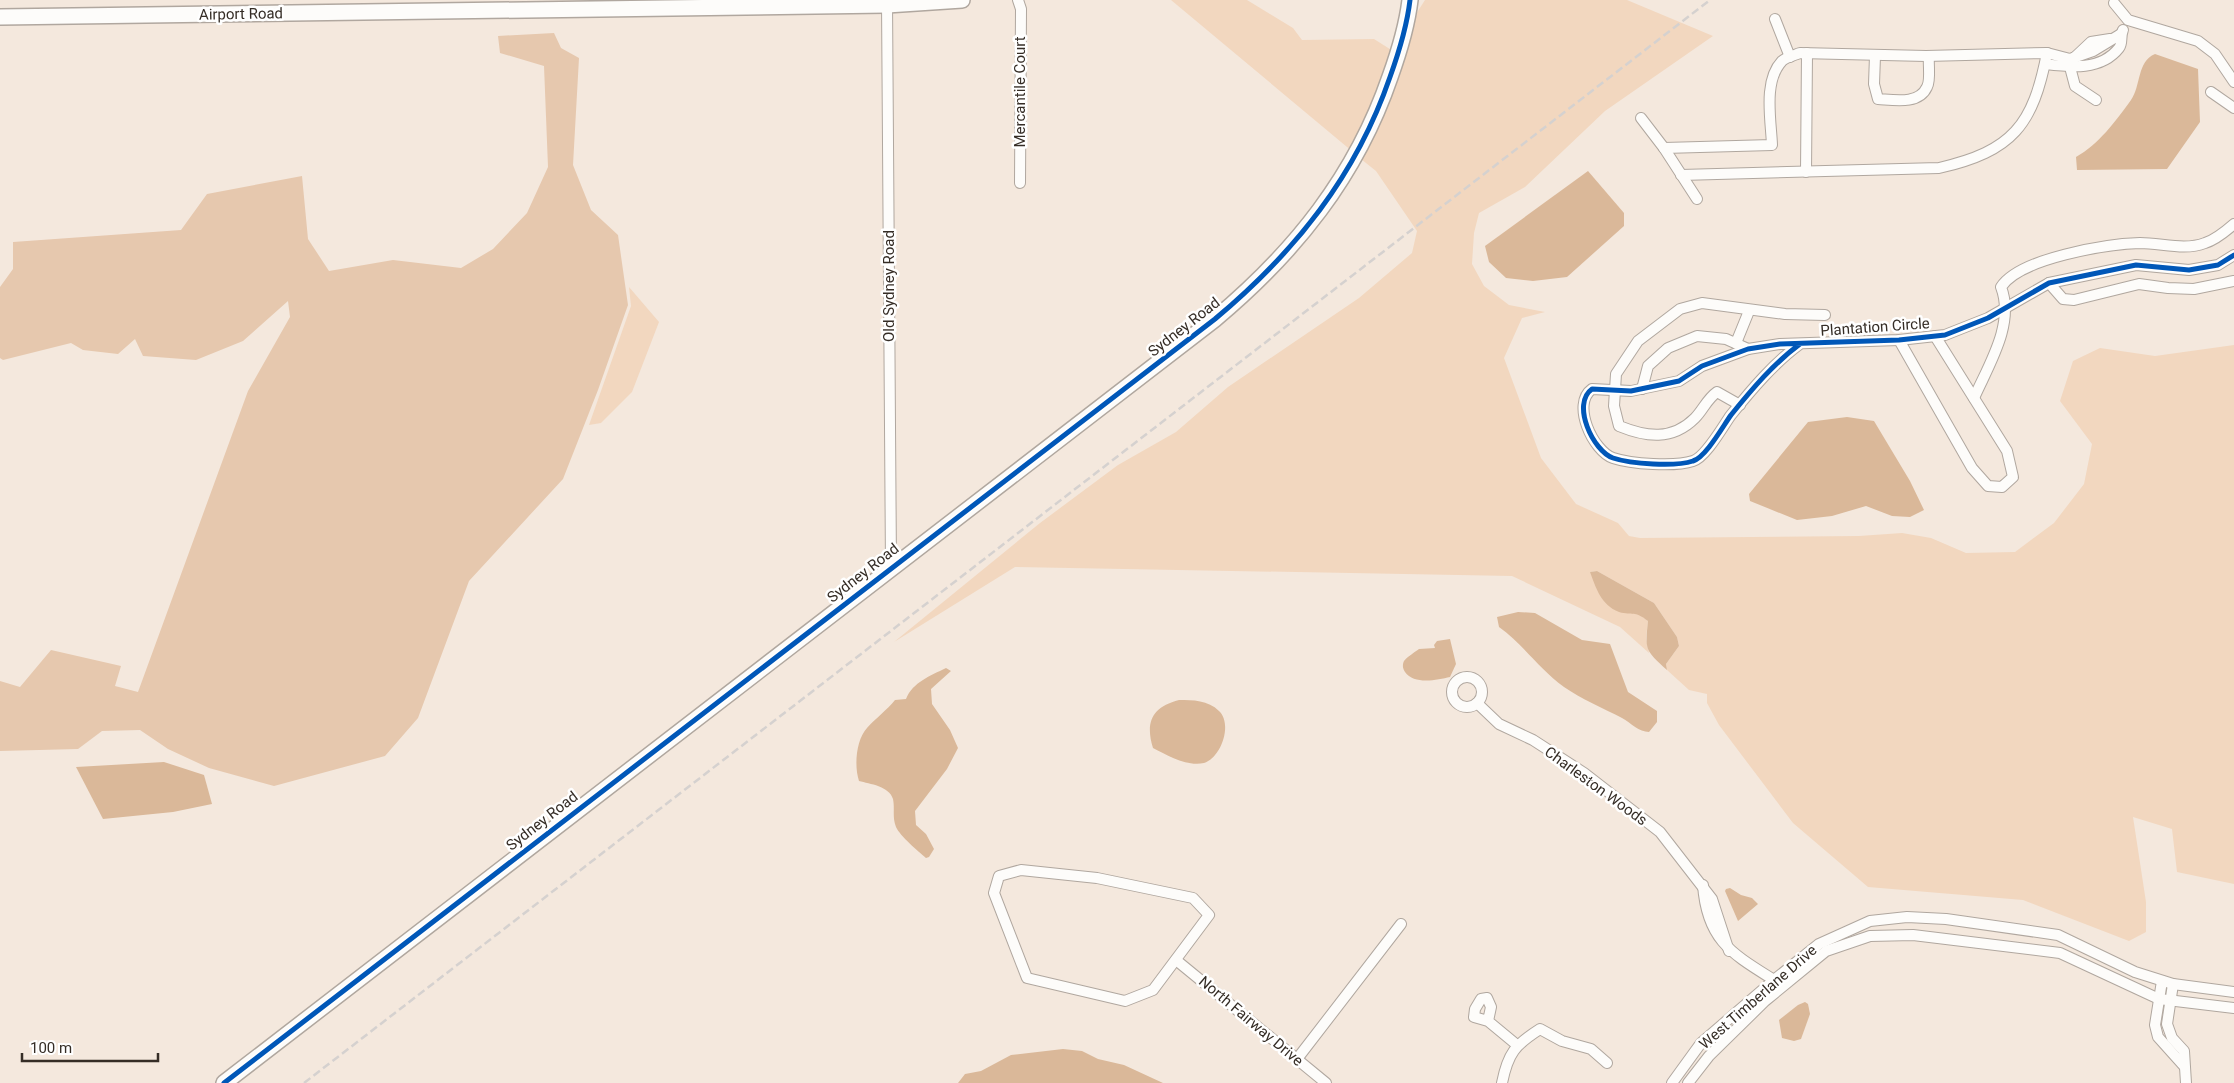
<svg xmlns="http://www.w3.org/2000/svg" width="2234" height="1083" viewBox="0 0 2234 1083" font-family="Roboto,sans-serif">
	<rect width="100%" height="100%" fill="#f4e8dd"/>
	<g fill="#f2d7bf">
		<path d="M1171,0H1247L1293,28L1302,40L1374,39L1393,51L1353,152Z"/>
		<path d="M1425,0H1627L1713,36L1605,111L1525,187L1479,213L1474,233L1472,264L1484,286L1509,305L1545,312L1522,318L1504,358L1541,458L1576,504L1618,523L1629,536L1640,538L1859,536L1902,533L1931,538L1966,553L2015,552L2054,523L2084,484L2092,444L2060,401L2073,361L2100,348L2155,356L2234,345V884L2177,872L2172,829L2133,817L2146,902V932L2129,941L2023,900L1868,887L1793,823L1719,725L1707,703V694L1689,690L1667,670L1666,664L1679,646L1677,637L1654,603L1597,571L1590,572L1619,611L1638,613L1648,621L1646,638L1649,653L1620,627L1512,576L1015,567L894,642L1040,523L1118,465L1176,432L1228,387L1359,298L1412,253L1417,231L1376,171L1361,159L1409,25Z"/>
		<path d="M629,287L659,322L632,392L601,423L589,425L631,306Z"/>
	</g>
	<path fill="#e6c8ae" d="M554,33L561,48L579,58L573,165L591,210L618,235L628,305L598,390L563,479L469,581L418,718L385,756L274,786L209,768L168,749L140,730L102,731L78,749L0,751V681L20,687L51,650L121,666L115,686L138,692L248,391L290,317L288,301L243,341L196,360L143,356L135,339L118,354L83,350L71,343L3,360L0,358V287L13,269V242L181,230L207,194L302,176L308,239L329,271L393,260L461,268L493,249L527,213L548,167L544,66L500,53L498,36Z"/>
	<g fill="#dab899">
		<path d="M2155,54L2198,69L2200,122L2167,169L2077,170L2076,157C2098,145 2116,121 2131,100C2141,86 2137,61 2155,54Z"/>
		<path d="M1588,171L1624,213V226L1567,277L1533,281L1506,278L1489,262L1485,246Z"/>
		<path d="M1847,417L1874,421L1910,481L1924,510L1910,517L1892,516L1866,506L1832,516L1797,520L1750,501L1749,494L1808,422Z"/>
		<path d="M1597,571L1654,603L1677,637L1679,646L1666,664L1667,670C1645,650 1645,650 1648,621C1634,610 1633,616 1619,612C1601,605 1596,588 1590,572Z"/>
		<path d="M1518,612L1535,613L1582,640L1610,644L1628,692L1657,711V722L1649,732C1639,732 1631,723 1622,718C1603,708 1581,699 1564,687C1539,669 1523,644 1499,627L1497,617Z"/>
		<path d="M1450,639L1456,664L1450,677C1437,680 1414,685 1405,672C1403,669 1402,665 1404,661C1407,657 1415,652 1419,649L1435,648L1434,645L1437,641Z"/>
		<path d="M946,668L951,671L931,689L932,704L950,730L958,748L947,769L915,811L916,825L926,834L934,849L929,857L926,858C918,851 900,836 896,827C892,817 895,809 893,799C889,786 870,784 859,781C854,766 856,740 867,728C876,718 887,710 895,700L906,699C913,682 930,676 946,668Z"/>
		<path d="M1179,700C1193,700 1208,700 1219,711C1233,724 1221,758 1204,763C1187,767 1167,755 1153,748C1145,722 1152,707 1179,700Z"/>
		<path d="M164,762L204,775L212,804L173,812L103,819L76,767Z"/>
		<path d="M1730,888L1741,895L1752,898L1758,904L1738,921L1725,891L1726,889Z"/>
		<path d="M1805,1002L1808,1004L1810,1014L1801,1039L1794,1041L1782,1038L1779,1020L1798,1005Z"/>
		<path d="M1063,1049L1082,1051L1098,1059L1124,1065L1163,1083H958L965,1074L981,1071L1011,1055Z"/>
	</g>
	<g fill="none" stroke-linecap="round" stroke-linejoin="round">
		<defs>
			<g id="street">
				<path d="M1018,0L1021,9L1020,183"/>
				<path d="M887,1L891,567"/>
				<path d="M2114,3L2128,20L2198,41L2215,54L2234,82"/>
				<path d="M1775,19L1790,57"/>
				<path d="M1875,56L1874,84L1878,99C1894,100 1919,105 1927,87C1931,80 1928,65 1929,56"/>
				<path d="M2074,58L2091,42L2110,39"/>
				<path d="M2045,64C2070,67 2101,71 2119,48C2123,43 2120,36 2123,30"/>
				<path d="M2070,67L2075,86L2096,100"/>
				<path d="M2211,92L2234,108"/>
				<path d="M1641,118L1664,148L1697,199"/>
				<path d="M1664,148L1772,145C1771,120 1763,81 1782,61C1786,57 1795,55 1800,53L1926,56L2047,53L2070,59L2093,51L2121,34"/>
				<path d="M1806,172L1807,53"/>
				<path d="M1681,175L1939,168C2013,151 2033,125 2047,53"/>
				<path d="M2049,283L2063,299L2074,300L2139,284L2168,288L2194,289L2234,281"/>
				<path d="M1899,340L1972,468L1988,486L2002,487L2013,477L2007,451L1935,336"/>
				<path d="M1736,343L1749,311"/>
				<path d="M1800,344C1774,363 1752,389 1731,415C1723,426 1706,457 1693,461C1675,467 1631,464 1613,458C1593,451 1571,404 1592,389L1631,391L1679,381L1702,366L1748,349L1780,344L1899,340L1945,335L1988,318L2049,283L2136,265L2189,270L2218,265L2234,255"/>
				<path d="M1642,389L1648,366L1668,348L1697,336L1726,339L1748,349"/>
				<path d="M1974,398C1989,364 2015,324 2001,287C2020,258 2107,244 2140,243C2162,243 2184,251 2205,243C2215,240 2226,231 2234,224"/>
				<path d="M1740,405L1717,392C1707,399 1703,410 1695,418C1672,441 1646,437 1619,426L1614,406L1616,374L1638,341L1680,309L1702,303L1785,314L1825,315"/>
				<circle cx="1467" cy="692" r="15"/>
				<path d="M1477,703L1499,724L1533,740L1584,773L1660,832L1712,899L1729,951"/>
				<path d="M1021,870L1097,878L1193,898L1209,915L1153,990L1125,1001L1027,978L994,893L999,876Z"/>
				<path d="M1703,885C1707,940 1731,953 1774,980"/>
				<path d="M1176,960L1326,1083"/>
				<path d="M2162,981L2155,1025L2158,1037L2184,1066"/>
				<path d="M2173,984L2167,1024L2172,1038L2184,1051L2186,1083"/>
				<path d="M1488,1021L1474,1017L1475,1009L1481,999L1487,998L1491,1007L1488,1021L1517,1045"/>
				<path d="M1297,1059L1401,924"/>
				<path d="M1502,1083C1508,1053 1515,1045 1540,1029L1562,1041L1591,1049L1607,1063"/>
				<path d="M1672,1083L1701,1043L1774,980L1819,944L1870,921L1907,917L1946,919L2058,935L2135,972L2173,984L2234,992"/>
				<path d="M1688,1083L1709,1056L1765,1001L1826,951L1870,936L1913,935L2060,953L2159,999L2234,1008"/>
			</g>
			<g id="secondary">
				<path d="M0,17L887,5L962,0"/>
				<path d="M224,1083L1215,319C1295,252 1356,176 1390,77C1399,52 1407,26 1410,0"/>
			</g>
		</defs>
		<use href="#street" stroke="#b0a79f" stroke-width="12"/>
		<use href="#secondary" stroke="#b0a79f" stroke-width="18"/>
		<use href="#street" stroke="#fdfcfa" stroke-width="10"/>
		<use href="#secondary" stroke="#fdfcfa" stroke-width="15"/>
		<path stroke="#d5d1cf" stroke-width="2.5" stroke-dasharray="8 4" stroke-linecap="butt" d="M304,1083L1710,0"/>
		<defs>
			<g id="cycleway">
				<path d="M1800,344C1774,363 1752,389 1731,415C1723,426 1706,457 1693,461C1675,467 1631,464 1613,458C1593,451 1571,404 1592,389L1631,391L1679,381L1702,366L1748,349L1780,344L1899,340L1945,335L1988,318L2049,283L2136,265L2189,270L2218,265L2234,255"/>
				<path d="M224,1083L1215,319C1295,252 1356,176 1390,77C1399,52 1407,26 1410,0"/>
			</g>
		</defs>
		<use href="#cycleway" stroke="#fff" stroke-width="8"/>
		<use href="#cycleway" stroke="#0057b8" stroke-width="5"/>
	</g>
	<g text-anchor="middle" stroke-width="5" stroke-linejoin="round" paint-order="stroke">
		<g font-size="15" fill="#352d26" stroke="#fff">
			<text transform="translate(241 14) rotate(-1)" y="5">Airport Road</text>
			<text transform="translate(1020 92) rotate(-90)" y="5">Mercantile Court</text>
			<text transform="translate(889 286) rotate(-90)" y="5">Old Sydney Road</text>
			<text transform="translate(1184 327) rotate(-38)" y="5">Sydney Road</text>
			<text transform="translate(1875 327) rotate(-4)" y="5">Plantation Circle</text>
			<text transform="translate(863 573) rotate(-38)" y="5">Sydney Road</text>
			<text transform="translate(1596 786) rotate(36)" y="5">Charleston Woods</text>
			<text transform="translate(542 821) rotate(-38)" y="5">Sydney Road</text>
			<text transform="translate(1758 997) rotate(-41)" y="5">West Timberlane Drive</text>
			<text transform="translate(1251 1021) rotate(40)" y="5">North Fairway Drive</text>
		</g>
	</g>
	<path d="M22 1053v8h136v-8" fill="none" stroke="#352d26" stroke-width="2.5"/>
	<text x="30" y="1053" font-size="15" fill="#352d26" stroke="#ffffff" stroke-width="4" paint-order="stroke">100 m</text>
</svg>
